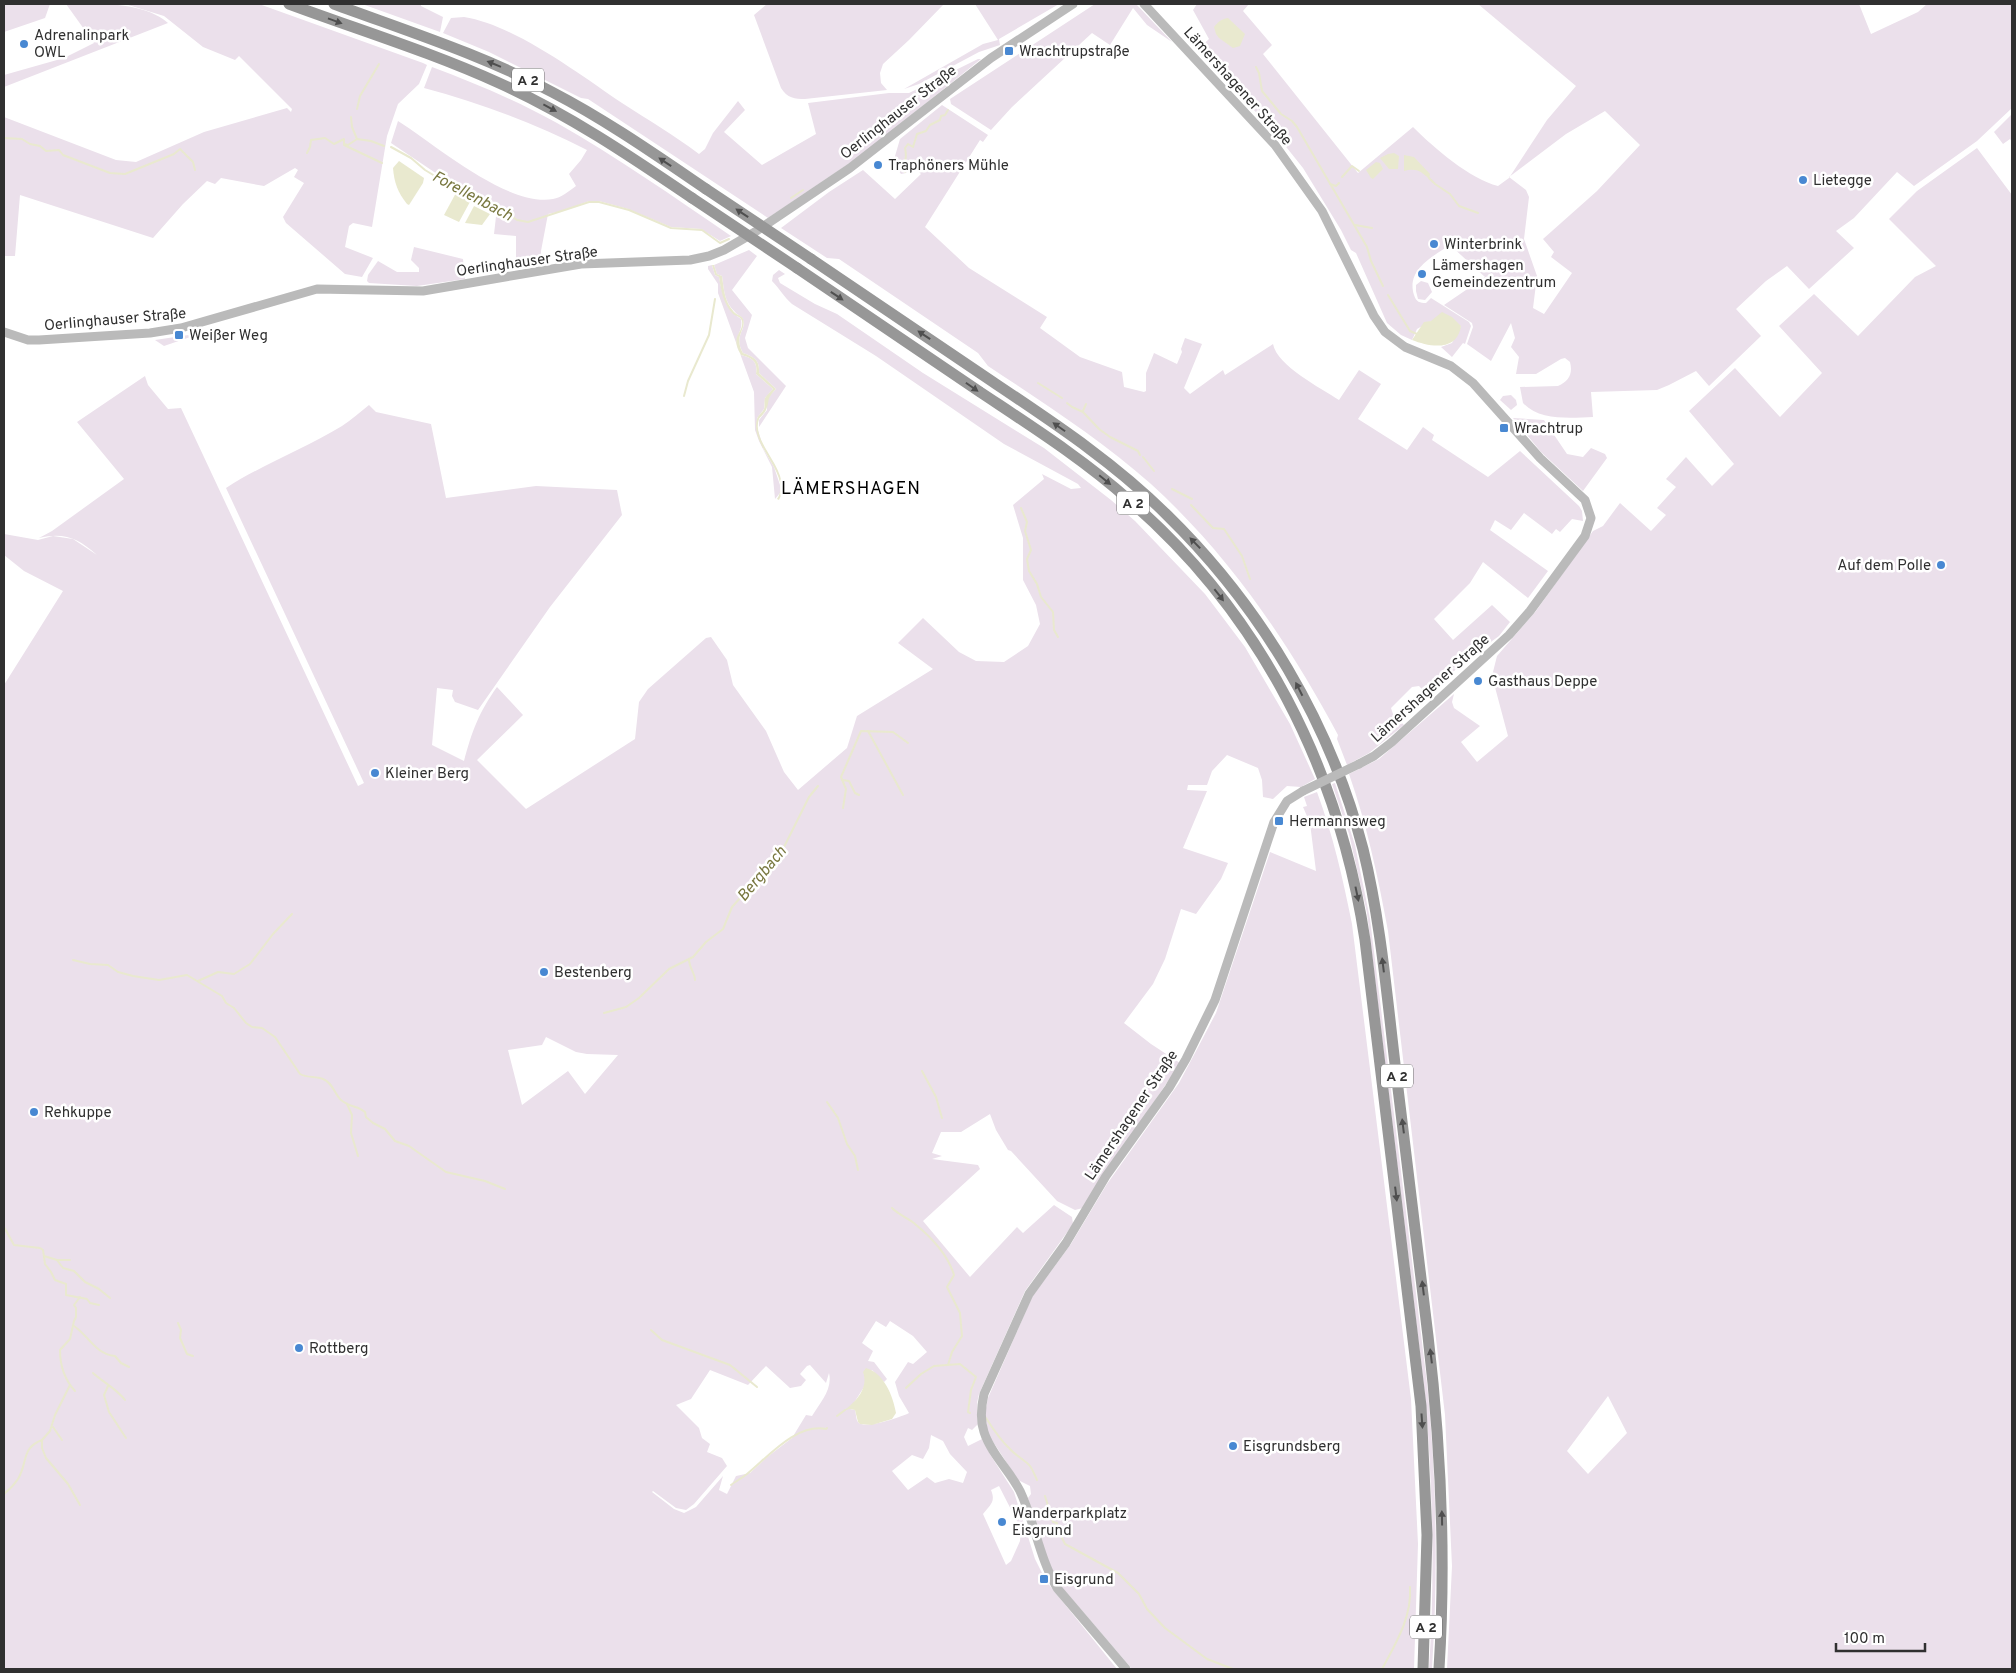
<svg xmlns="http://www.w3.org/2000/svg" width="2016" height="1673" viewBox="0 0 2016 1673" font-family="Overpass,sans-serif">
	<rect width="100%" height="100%" fill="#fff"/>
	<g fill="#ebe0eb" fill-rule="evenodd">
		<path d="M4,4H50L45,18L4,32Z"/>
		<path d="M66,4C98,4 142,1 168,23L4,87V75L64,58L94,43Z"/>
		<path d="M125,4H259L423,63L427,65L419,84L398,104L387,136L372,227L353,223L349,226L345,247L373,258L362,277L345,274L286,223L283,217L304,183L294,177L298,170L295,168L264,186L221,178L215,184L207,181L183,204L153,238L20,195L15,256H4V117L116,160L136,162L204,132L287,108L291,112L292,109L239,56L235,60L203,47L164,16Z"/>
		<path d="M362,4H421V6L443,17L440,32Z"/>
		<path d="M767,4H944L909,40L883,64L880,73L881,83L887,90L805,99C795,99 787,98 781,88L754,15Z"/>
		<path d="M975,4H1059L999,39L1000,45L979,52L919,84L904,89L983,44L998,40Z"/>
		<path d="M1095,4H1136L1172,42L1147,25L1133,8L1110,45L1092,33L1012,107L991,130L951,104L950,99Z"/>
		<path d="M1197,4H1249L1243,11L1272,45L1263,54L1358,173L1413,127C1434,148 1470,179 1498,186L1509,178L1547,120L1576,86L1478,4H1859L1871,34L1918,12L1927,4H2012V108L1977,141L1914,186L1897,172L1854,218L1836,231L1854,248L1809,289L1787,266L1766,281L1736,309L1761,336L1709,386L1696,371L1669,385L1657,390L1591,392L1593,417C1571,418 1539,421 1523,403L1520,387L1558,386C1569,381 1573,374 1570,362L1565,358L1561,359L1536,374H1516L1519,357L1511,347L1515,338L1511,323L1491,361L1467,344L1473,327L1472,323L1444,305L1485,277L1450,245C1432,257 1406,270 1414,295C1416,302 1420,303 1426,303L1431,298L1469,322L1471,326L1465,344L1463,343L1452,357L1441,347L1452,343L1461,326L1431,321L1417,329L1412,340L1401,335L1387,323L1356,253L1351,250L1341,230L1303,168L1271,128L1197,50L1209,39L1193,10ZM1605,111L1640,145L1597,191L1543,239L1554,252L1551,257L1572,273L1544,314L1533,308L1537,276L1524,239L1529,197L1526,190L1509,177L1566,134Z"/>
		<path d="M464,17C515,25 579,74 622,103C648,120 674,135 699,154L705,149L713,133L738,101L745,110L724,132L762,165L816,134L808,103L889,93H909L978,59H981L863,154L768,218L588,99L581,98L489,52L443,33L451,18Z"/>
		<path d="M432,67C475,83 517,101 557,123C617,157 674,197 731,236L720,241L701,229L671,227L628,209L599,201H589L562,211L548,214L541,251V263L516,268V236L494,234L497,208L452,184L391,143L398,121C436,145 507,207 553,199C561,198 569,191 576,186L569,174L581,160L587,150C536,124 480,103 424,88Z"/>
		<path d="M942,105L988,135L983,142L980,140L925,227L969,268L1047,317L1040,328L1080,357L1122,372L1124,387L1144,392L1146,391V373L1154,353L1177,364L1182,352L1181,349L1185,338L1202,344L1184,388L1190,394L1223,370L1225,375L1273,344C1277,366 1321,388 1339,400L1359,370L1381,384L1358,419L1407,450L1423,427L1434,435L1432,440L1488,477L1520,451L1579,506L1582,511L1583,521L1572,519L1560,532L1556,529L1552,534L1524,513L1511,530L1495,520L1490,530L1548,571L1528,598L1483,562L1470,583L1434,619L1453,640L1492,605L1510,622L1499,636L1462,663L1429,697L1419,686L1412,687L1391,708L1393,714L1404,725L1369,753L1347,765L1337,739L1338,735C1289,643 1229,555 1151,484C1101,440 1044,403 988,366L978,353L839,259L827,258L781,228L829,192L863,170L895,199L921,174L914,167L906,173L901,174L893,163L900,139Z"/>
		<path d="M2012,114V142L2010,139L2003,144L1994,132Z"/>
		<path d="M1977,148L2012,195V1669H1447L1452,1566L1445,1415L1388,931C1378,877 1367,825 1349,774L1379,759L1454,694L1452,702L1454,708L1480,726L1461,742L1477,762L1508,736L1492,676L1497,656L1536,611L1593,531L1603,526L1620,503L1651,531L1666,515L1657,508L1676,487L1666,479L1686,457L1712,486L1734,464L1689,411L1735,368L1780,417L1822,373L1779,326L1814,294L1858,336L1915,277L1936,266L1889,219L1917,191ZM1608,1396L1627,1433L1588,1474L1567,1451Z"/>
		<path d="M414,247L463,259L465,279L417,286L369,283L367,281L368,275L378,261L397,272H419V268L411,260Z"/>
		<path d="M749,250L757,256L732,290L752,315L745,338L748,348L786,386L759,427V420L767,410V398L776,389L759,373C760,360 754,357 743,353C733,336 747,329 743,320C742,316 737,315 735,312C724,302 724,289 722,276L717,274L714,265Z"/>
		<path d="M712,265L715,275L719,277C722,293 726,309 741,319C744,334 730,336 741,355C752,358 758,361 756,374L773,389L765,398L764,409L757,418V427L764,450L774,467L781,488L780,493L775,499L772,467L759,441L755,430L754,392L718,293V284L708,269V266Z"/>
		<path d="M779,270L785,274L778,278L780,283L815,304L837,314L923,373L1044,448L1111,500L1135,521L1205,594L1245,647L1290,724L1315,779L1301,787L1287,786L1273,799L1263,797L1262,780L1258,768L1227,755L1212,771L1207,785H1188L1187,790L1207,791L1183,848L1228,863L1221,879L1196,914L1181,909L1165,959L1153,984L1124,1023L1151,1044L1180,1063L1083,1208L1075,1210L1057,1201L1011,1151L1008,1150L996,1130L990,1114L961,1132H941L932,1153L942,1156L932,1159L978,1165L980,1169L923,1221L970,1277L1017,1227L1023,1233L1054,1205L1072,1217L1073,1224L1025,1291L979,1394L977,1403L978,1424L972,1430L968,1428L964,1437L968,1446L982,1439L991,1456L1014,1492L1035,1559L1046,1581L1117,1669H4V685L63,591L24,571L4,555V534L38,540L53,536L73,539L97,555C78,538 64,532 39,538L52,531L124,479L77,422L145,376L148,385L168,409L181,408L358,786L364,783L226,488C263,464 304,449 342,426C351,420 360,412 369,405L376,412L431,424L446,498L536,486L617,490L622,515L550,607L478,710L455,702L452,696L453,690L437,688L432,745L464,761C472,731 479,712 497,687L523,715L477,760L526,809L635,739L639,702L648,689L706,638L711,637L727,660L733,685L766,731L784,772L798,790L847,748L857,716L933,669L898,643L923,618L959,652L976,661L1004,662L1028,646L1040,624L1036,605L1023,580V538L1013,505L1044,479L1042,474L1071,489L1081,488L1078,484L1004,444L876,356L792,304C784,297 779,288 772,281L773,275ZM546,1037L576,1052L587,1054L618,1055L585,1094L568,1071L522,1105L508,1050L542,1045ZM876,1321L886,1327L890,1321L913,1336L927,1352L913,1364L908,1362L895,1382L899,1396L909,1413C901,1417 864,1430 858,1422C856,1420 856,1413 855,1410L850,1409L864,1387L866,1378L872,1370L884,1382L887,1379L874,1362L868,1361L873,1351L862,1343ZM810,1365L826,1383L829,1373C833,1389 820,1403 812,1416L806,1415L792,1438L766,1458L750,1473L736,1476L727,1494L719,1490L723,1476L696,1507L684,1513L674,1509L652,1492L653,1491L676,1508L686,1510L694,1504L727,1466L722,1458L707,1452L710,1444L702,1438L699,1428L676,1405L691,1399L710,1370L748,1385L766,1366L790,1388L801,1386L806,1380L800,1374L807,1366ZM931,1435L943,1441L950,1454L967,1472L963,1483L949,1479L935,1483L927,1477L908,1490L892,1471L912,1455L923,1459L929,1448ZM999,1486L1021,1529L1020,1541L1011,1561L1006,1565L983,1514C990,1505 996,1502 991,1490Z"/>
		<path d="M1421,281L1428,283L1432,292L1425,300L1418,299L1416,291V285Z"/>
		<path d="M202,333L164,346L155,340Z"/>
		<path d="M1511,395L1516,400L1517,405L1511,410L1500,400L1503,396Z"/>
		<path d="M1513,418L1544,420L1567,454L1583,457L1591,448L1605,454L1607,458L1583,491L1541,452Z"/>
		<path d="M1335,783L1355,845L1370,919L1427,1383C1437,1478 1438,1574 1432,1669H1429C1435,1578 1433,1486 1425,1395L1367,913L1349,834L1332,784Z"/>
		<path d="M1317,792C1333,835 1343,879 1352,924L1411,1399L1418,1544L1414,1669H1132L1060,1585L1050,1569L1028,1498L1031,1494L1030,1486L1018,1480L990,1437L987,1429L985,1413L988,1398L1032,1297L1071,1244L1107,1184L1179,1083L1195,1053L1216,1013L1270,852L1316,871L1310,823L1303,807L1307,806L1304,797Z"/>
	</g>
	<g fill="#e9e9cf">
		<path d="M1228,18L1245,34L1240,46L1233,48L1219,38L1216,34L1214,27C1218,22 1221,19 1228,18Z"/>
		<path d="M1394,153L1399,156L1398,169H1389L1380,158L1388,154Z"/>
		<path d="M1404,155L1414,157L1430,174L1429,179C1421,171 1416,168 1404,171Z"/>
		<path d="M399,161L424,178L423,183L409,205L407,204C398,193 394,182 393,168Z"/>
		<path d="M1376,162L1380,163L1383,169L1373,179L1371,178L1366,170Z"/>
		<path d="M457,191L471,200L459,222L444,215Z"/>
		<path d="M474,206L490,214L482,225L465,223Z"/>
		<path d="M712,265H714L717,274L722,276C724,289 724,301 734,312C737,315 742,316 743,319C747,329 733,336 743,353C754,357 760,360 759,373L776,389C765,401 771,398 766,410C765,413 761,416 759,419C750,444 794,471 779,500L777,499C793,475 749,446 757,419C758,415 762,413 764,409C765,406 764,401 765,398C767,395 771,391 773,389L756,374C758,361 752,358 741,355C729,335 744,334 742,321C741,317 736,316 733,314C723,304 721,290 719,277L715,275Z"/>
		<path d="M1442,312L1452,317L1461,326C1457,352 1430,347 1412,340L1424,322L1431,321Z"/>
		<path d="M866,1368C884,1373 893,1396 896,1413L892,1419L872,1425L860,1424L858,1422L855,1410L850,1409L843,1411C856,1402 869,1388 863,1372Z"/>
	</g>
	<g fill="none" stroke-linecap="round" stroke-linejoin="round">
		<g stroke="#e9e9cf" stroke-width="2">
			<path d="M1256,67L1259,73L1262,91L1281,114L1292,121L1297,127L1367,247L1371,261L1383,286"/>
			<path d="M357,109L360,96L379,64"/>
			<path d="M351,117L352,127L357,139"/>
			<path d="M4,138L22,139L30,144L40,146L46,151L59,150L63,155L110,173L125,174L174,154L180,149L193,162L195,170"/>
			<path d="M344,144V145L382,163"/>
			<path d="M391,147L411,158L425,170L453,187L463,190L499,213H507L517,220L528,222L589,202H599L629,210L671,228L702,230L720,243L729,239"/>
			<path d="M307,153L310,147L311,140L325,138L334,144L344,139V144L348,145L357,139L371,141L384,146"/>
			<path d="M902,166L905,172"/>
			<path d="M899,169C906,163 907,157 905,148L908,144L913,147L917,134L926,131L930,125L940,120L941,116L945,115L948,110"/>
			<path d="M1342,177L1352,166L1359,171"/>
			<path d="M1429,178L1435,184L1450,194L1459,206L1478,213"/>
			<path d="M1330,184L1336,186L1339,183"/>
			<path d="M791,198L803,190"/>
			<path d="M1355,225L1372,228"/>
			<path d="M1388,295L1410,331L1417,334"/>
			<path d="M1038,383L1062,398"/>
			<path d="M684,396L688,381L709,335L715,299"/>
			<path d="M1067,403L1072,407L1083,412L1099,429L1110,437L1138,451L1140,455"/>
			<path d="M1083,411L1086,404"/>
			<path d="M1143,457L1154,471"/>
			<path d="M1172,489L1192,499"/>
			<path d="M1191,505L1213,528L1224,529L1242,556L1250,579"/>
			<path d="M1021,508L1027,522L1025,531L1031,550L1027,559L1029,571L1037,584L1041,597L1053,612L1054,630L1058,637"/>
			<path d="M868,731L903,795"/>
			<path d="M842,780L849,781L855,793L859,795"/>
			<path d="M843,808L846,789L841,777L861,731L893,732L908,743"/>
			<path d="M689,959C689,968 695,973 695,980"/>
			<path d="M73,960L90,964L108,965L118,972L133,976L159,980L187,975L222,996L226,1003L234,1008L246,1023L252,1027L262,1028L275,1037L300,1074C307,1078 316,1076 323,1079C333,1083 334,1093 341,1100C349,1107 358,1106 365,1112L366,1117L373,1123L385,1129L395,1141L409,1146L446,1172L485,1181L505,1189"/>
			<path d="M198,981L218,972L234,974L250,964L273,934L292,914"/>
			<path d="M604,1013L626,1007L639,998L669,969L693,957L706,942L723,929L732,907L750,887L758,874L781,853L809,797L818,786"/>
			<path d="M922,1071L936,1097L942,1118"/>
			<path d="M827,1102L838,1118L847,1144L855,1156L858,1170"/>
			<path d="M347,1104L352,1115L351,1133L358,1156"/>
			<path d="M892,1208C899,1215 908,1218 915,1224C931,1237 948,1255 954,1275L947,1287L960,1313L962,1336L952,1352L948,1365"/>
			<path d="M4,1227L14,1245L40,1248L43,1250L45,1264L51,1272L55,1280L66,1284V1295L87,1299L90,1303L99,1305"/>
			<path d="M44,1256L57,1260H70"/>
			<path d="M57,1260L63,1268L74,1271L85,1282L99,1289L110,1298"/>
			<path d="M178,1323L181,1330L180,1338L187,1354L193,1356"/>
			<path d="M74,1326C89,1336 95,1354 115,1356L121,1363L129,1367"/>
			<path d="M651,1330L662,1340L730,1365L757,1387"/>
			<path d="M93,1373C104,1383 117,1389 125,1400"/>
			<path d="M70,1385L55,1415L50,1431L42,1440V1448L46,1458L68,1484L80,1505"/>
			<path d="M108,1386L104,1395L109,1412L126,1438"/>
			<path d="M906,1388L921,1374L934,1366L960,1364L976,1377L971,1390L968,1412L970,1413"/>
			<path d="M75,1391C64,1379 60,1366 60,1350L70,1339L74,1321L76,1317V1308L74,1305L80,1297"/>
			<path d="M837,1416L845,1410"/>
			<path d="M986,1418C993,1429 1000,1440 1010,1449C1015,1455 1027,1462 1030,1466C1033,1470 1035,1476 1037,1480"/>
			<path d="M53,1427L62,1440"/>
			<path d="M731,1485C736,1481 742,1478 747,1474C768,1457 796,1423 826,1429L827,1428"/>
			<path d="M4,1494C9,1490 14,1485 18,1479C28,1462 21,1448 42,1440"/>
			<path d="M1045,1496L1053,1522L1057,1523L1056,1526L1065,1544L1118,1573L1139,1594L1147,1609L1165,1628L1207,1659L1233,1669"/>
			<path d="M1382,1669C1396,1643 1412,1617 1410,1587"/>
		</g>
		<g stroke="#bababa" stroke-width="9">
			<path d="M1144,4L1275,145L1322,211L1374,316L1385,332L1405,347L1451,366L1473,383L1540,458L1585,500L1591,518L1585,536L1530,611L1509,635L1392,742L1374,756L1359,764"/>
			<path d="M4,332L28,340H39L150,333L181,328L317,289L423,291L581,264L690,260L709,256L724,250L755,232L850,168L991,58L1073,4"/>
			<path d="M1126,1669L1057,1588C1039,1557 1035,1523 1020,1491C1010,1471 991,1454 984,1432C980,1420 981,1407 984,1394L1029,1294L1066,1243L1106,1176L1169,1088L1186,1059L1215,1000L1274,822L1287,801L1303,791"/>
		</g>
		<g stroke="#979797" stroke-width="11">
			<path d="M289,4C359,30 431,52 499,83C568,114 630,156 692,198"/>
			<path d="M334,4C407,31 483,55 552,92C606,120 656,155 706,189"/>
			<path d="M811,259C872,300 932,341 993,382C1054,423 1115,463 1167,515C1260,606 1330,722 1363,849C1381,922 1387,998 1396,1072C1407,1160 1418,1248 1428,1336C1441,1447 1446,1558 1439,1669"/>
			<path d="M797,268C858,310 919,351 980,392C1031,426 1083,459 1129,500C1261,614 1339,769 1365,940L1421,1406L1427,1535L1423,1669"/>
		</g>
		<path stroke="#bababa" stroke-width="9" d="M1303,791L1359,764"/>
		<g stroke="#979797" stroke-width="11">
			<path d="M706,189L811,259"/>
			<path d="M692,198L797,268"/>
		</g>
	</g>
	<defs><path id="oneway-solid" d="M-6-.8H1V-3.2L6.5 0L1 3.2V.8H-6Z" transform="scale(1.25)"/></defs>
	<g fill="#4f4f4f">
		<use href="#oneway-solid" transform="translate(335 21) rotate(20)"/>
		<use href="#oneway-solid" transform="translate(494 64) rotate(-158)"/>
		<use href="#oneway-solid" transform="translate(550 108) rotate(28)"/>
		<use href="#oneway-solid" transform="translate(665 162) rotate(-146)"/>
		<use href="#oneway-solid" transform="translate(742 213) rotate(-146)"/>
		<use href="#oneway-solid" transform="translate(837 296) rotate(34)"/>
		<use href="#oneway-solid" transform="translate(924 335) rotate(-146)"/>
		<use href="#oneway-solid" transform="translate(972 387) rotate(35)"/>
		<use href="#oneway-solid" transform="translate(1059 427) rotate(-145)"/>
		<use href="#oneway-solid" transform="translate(1105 480) rotate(39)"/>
		<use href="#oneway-solid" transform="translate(1195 543) rotate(-134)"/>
		<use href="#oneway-solid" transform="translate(1219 595) rotate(52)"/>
		<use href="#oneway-solid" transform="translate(1299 689) rotate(-117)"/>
		<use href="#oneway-solid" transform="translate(1357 894) rotate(78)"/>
		<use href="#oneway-solid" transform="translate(1383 965) rotate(-97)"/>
		<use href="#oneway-solid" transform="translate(1403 1126) rotate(-97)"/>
		<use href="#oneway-solid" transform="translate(1396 1194) rotate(83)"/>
		<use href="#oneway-solid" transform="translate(1423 1288) rotate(-97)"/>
		<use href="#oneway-solid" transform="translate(1431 1356) rotate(-97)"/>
		<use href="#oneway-solid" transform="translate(1422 1421) rotate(86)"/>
		<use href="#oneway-solid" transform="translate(1442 1518) rotate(-91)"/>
	</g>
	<g fill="#4888d2" stroke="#fff" stroke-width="2">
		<circle cx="24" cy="44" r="5"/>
		<rect x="1004" y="46" width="10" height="10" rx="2.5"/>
		<circle cx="878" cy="165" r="5"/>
		<circle cx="1803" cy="180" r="5"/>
		<circle cx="1434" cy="244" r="5"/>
		<circle cx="1422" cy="274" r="5"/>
		<rect x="174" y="330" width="10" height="10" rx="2.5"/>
		<rect x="1499" y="423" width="10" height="10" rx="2.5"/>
		<circle cx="1941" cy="565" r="5"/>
		<circle cx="1478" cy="681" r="5"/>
		<circle cx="375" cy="773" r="5"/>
		<rect x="1274" y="816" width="10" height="10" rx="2.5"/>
		<circle cx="544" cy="972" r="5"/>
		<circle cx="34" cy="1112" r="5"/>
		<circle cx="299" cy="1348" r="5"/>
		<circle cx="1233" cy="1446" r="5"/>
		<circle cx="1002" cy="1522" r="5"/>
		<rect x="1039" y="1574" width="10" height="10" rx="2.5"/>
	</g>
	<g text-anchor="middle" stroke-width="5" stroke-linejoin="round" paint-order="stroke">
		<g fill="#fff" stroke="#6e6e6e" stroke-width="1">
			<rect x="512" y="68.5" width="32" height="23" rx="4"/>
			<rect x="1117" y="491.5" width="32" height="23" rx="4"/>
			<rect x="1381" y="1064.5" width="32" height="23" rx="4"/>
			<rect x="1410" y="1615.5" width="32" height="23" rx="4"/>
		</g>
		<g font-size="14" font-weight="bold" fill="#303030">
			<text x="528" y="85">A 2</text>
			<text x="1133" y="508">A 2</text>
			<text x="1397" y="1081">A 2</text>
			<text x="1426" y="1632">A 2</text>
		</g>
		<g font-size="15" fill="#303030" stroke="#fff" text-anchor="start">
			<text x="34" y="40">Adrenalinpark<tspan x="34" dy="17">OWL</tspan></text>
			<text x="1019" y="56">Wrachtrupstraße</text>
			<text x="888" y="170">Traphöners Mühle</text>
			<text x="1813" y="185">Lietegge</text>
			<text x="1444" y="249">Winterbrink</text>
			<text x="1432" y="270">Lämershagen<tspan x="1432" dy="17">Gemeindezentrum</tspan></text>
			<text x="189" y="340">Weißer Weg</text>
			<text x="1514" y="433">Wrachtrup</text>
			<text x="1931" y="570" text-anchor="end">Auf dem Polle</text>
			<text x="1488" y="686">Gasthaus Deppe</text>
			<text x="385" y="778">Kleiner Berg</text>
			<text x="1289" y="826">Hermannsweg</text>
			<text x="554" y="977">Bestenberg</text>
			<text x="44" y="1117">Rehkuppe</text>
			<text x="309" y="1353">Rottberg</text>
			<text x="1243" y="1451">Eisgrundsberg</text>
			<text x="1012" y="1518">Wanderparkplatz<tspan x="1012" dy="17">Eisgrund</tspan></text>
			<text x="1054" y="1584">Eisgrund</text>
		</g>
		<g font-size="15" fill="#303030" stroke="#fff">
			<text transform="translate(1238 86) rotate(48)" y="5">Lämershagener Straße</text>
			<text transform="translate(898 112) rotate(-38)" y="5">Oerlinghauser Straße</text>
			<text transform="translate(527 261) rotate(-8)" y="5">Oerlinghauser Straße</text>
			<text transform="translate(115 319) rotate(-5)" y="5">Oerlinghauser Straße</text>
			<text transform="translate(1430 688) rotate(-42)" y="5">Lämershagener Straße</text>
			<text transform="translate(1131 1115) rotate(-56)" y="5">Lämershagener Straße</text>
		</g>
		<g font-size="16" font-style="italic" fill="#78773f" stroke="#fff">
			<text transform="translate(473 195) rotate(28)" y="6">Forellenbach</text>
			<text transform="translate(761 873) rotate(-50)" y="6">Bergbach</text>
		</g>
		<g font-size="18" letter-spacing="1" fill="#000" stroke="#fff">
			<text x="851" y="494">LÄMERSHAGEN</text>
		</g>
	</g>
	<rect width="2016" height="1673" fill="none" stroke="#303030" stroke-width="10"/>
	<path d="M1836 1643v8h89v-8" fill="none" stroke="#303030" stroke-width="2.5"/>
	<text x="1844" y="1643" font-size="15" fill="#303030" stroke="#ffffff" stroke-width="4" paint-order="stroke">100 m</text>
</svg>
